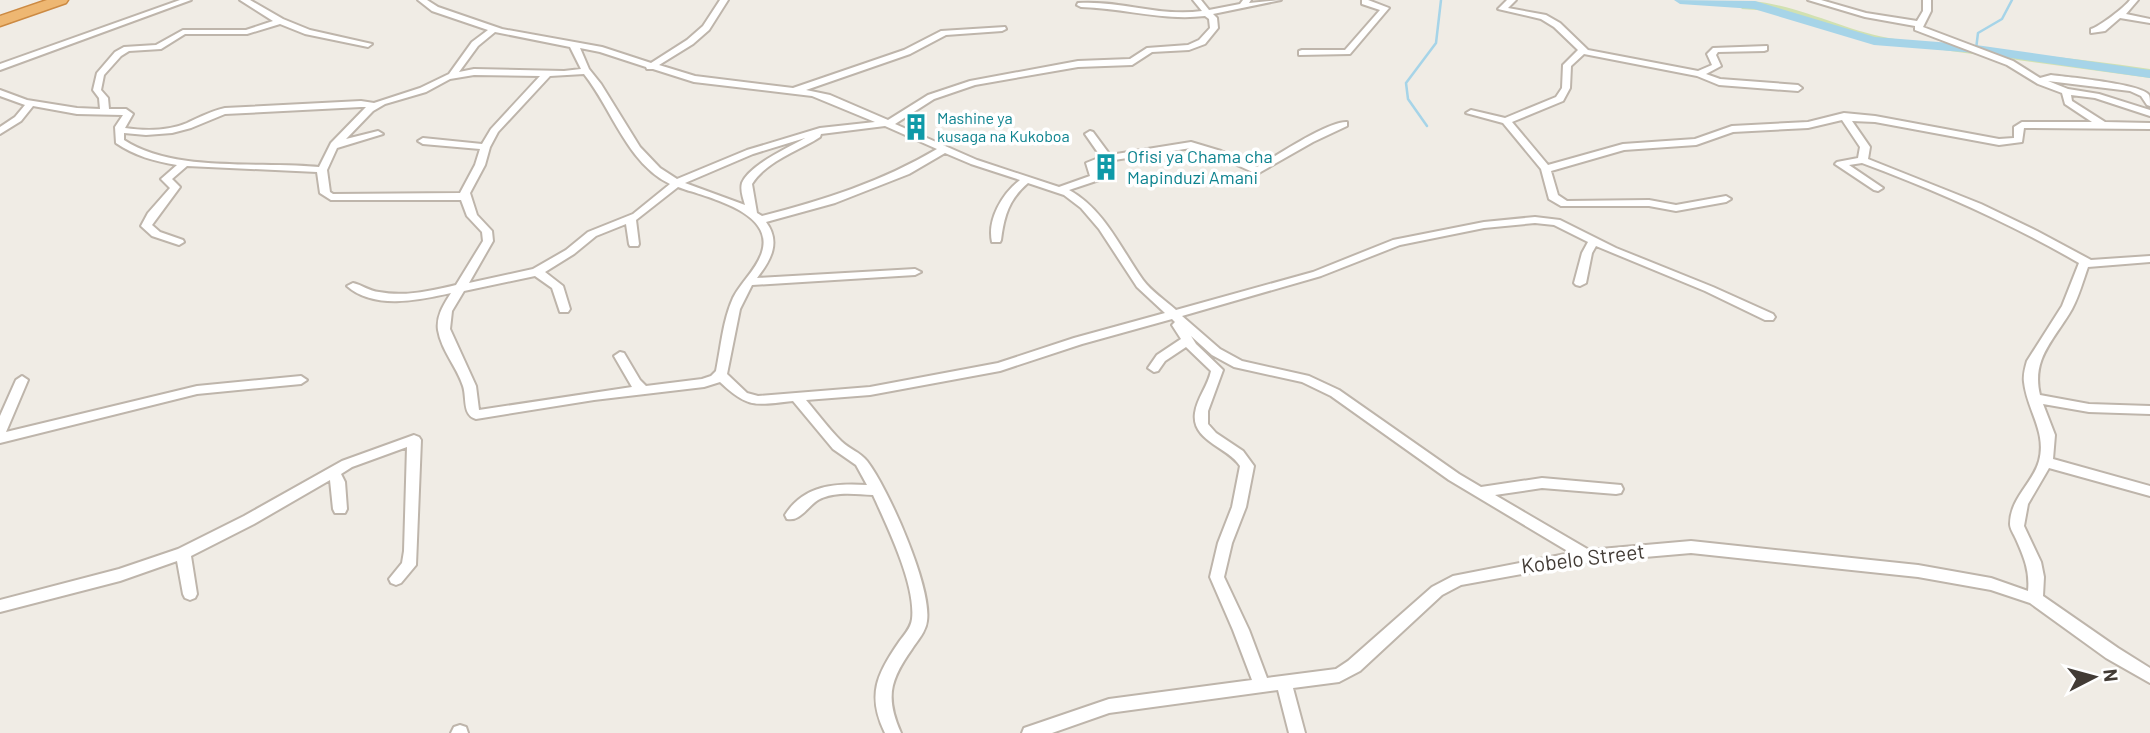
<svg xmlns="http://www.w3.org/2000/svg" width="2150" height="733" viewBox="0 0 2150 733" font-family="Barlow,sans-serif">
	<rect width="100%" height="100%" fill="#f0ece5"/>
	<path fill="#d1e1b1" d="M1751,1C1801,5 1846,32 1895,39C1980,51 2065,56 2150,69V78L1861,39L1772,11L1741,9Z"/>
	<g fill="none" stroke-linecap="round" stroke-linejoin="round">
		<g stroke="#a6d4e8" stroke-width="2.5">
			<path d="M1976,49L1978,33L2002,19L2012,0"/>
			<path d="M1427,126L1408,99L1406,83L1436,43L1441,0"/>
		</g>
		<path fill="#a6d4e8" fill-rule="evenodd" d="M1674,0L1755,1L1875,37L1976,45L2150,70V78L1976,53L1874,45L1754,9L1680,4Z"/>
		<defs>
			<g id="street">
				<path d="M180,0H191L0,70V64Z"/>
				<path d="M240,0H250L283,19L310,30L372,44L368,47L305,34L280,24L247,34H185L161,49L129,51L121,56L104,75L101,90L108,98L109,109H126L133,114L125,128C145,131 168,131 187,123C200,117 211,111 225,108L361,101L374,103L420,88L449,74L472,42L488,30L432,11L418,0H427L438,7L502,29L602,47L651,63L687,40L703,26L720,0H728L709,30L693,44L659,65L695,76L793,88L904,50L941,31L1005,27L1006,29L1002,31L946,35L910,54L806,90L830,95L888,120L928,95L970,81L1078,61L1130,59L1147,48L1188,45L1199,40L1210,28L1209,19L1205,16C1163,21 1123,8 1081,7L1077,5L1078,3C1119,0 1160,17 1202,11L1193,0H1201L1209,10L1240,4L1243,0H1251L1249,3L1281,0L1213,14L1217,18L1218,28L1205,44L1189,50L1152,52L1132,65L1078,67L975,85L934,99L895,124L977,160L1059,187L1090,176L1086,163L1101,157L1085,134L1090,131L1093,132L1110,155L1191,142L1221,151L1257,167C1276,156 1328,121 1347,122V126L1313,142L1257,174L1215,155L1191,148L1108,161L1096,165L1100,178L1099,180L1069,190C1104,209 1121,249 1143,280C1151,291 1165,300 1176,310L1313,272L1393,240L1484,222L1535,217L1560,220L1616,248L1713,287L1773,314L1775,317L1773,320H1765L1705,291L1596,246L1592,253L1586,283L1580,286L1576,285L1574,283L1582,253L1588,242L1554,225L1535,223L1484,228L1400,245L1321,276L1182,316L1220,349L1242,361L1309,376L1339,390L1459,474L1481,487L1542,478L1621,485L1623,489L1621,493L1616,494L1542,488L1495,495L1589,550L1691,541L1918,565L1991,578L2028,591C2030,571 2024,557 2016,539C2014,534 2010,529 2010,524C2010,498 2033,483 2039,461C2047,432 2027,410 2024,382C2023,375 2025,368 2027,361L2062,306L2079,263C2010,223 1937,191 1862,163L1849,165L1883,188L1878,191L1874,190L1835,164L1837,162L1858,158L1860,147L1842,120L1808,128L1733,132L1696,145L1624,150L1551,171L1558,195L1567,201L1649,200L1676,205L1726,196L1731,199L1726,202L1676,211L1649,206H1561L1549,199L1541,169L1503,123L1466,113L1471,110L1505,118L1556,97L1562,88L1563,65L1578,50L1554,27L1541,19L1498,9L1507,0H1516L1508,8L1546,15L1560,23L1588,50L1698,71L1712,65L1707,54L1713,48L1767,46V50L1764,51L1718,52L1716,55L1721,66L1706,74L1720,79L1798,85L1802,88L1798,91L1719,85L1697,76L1584,54L1571,66L1570,88L1563,101L1512,122L1548,165L1623,144L1695,139L1732,126L1808,122L1844,113L1875,116L1999,139L2014,138V127L2022,122H2092L2065,104L2062,93L2038,84L2007,65L1915,30V26L1865,17L1808,0H1821L1866,13L1917,21L1923,11V0H1931V11L1923,27L2013,61L2040,78L2051,75C2066,77 2143,84 2149,95C2150,97 2150,103 2150,106L2147,105L2141,96L2130,91L2048,81L2068,89L2099,94L2150,110V116L2095,98L2071,95L2072,101L2105,122L2150,123V129L2024,128L2022,142L1999,145L1875,122L1852,121L1870,147L1868,159L1981,204L2037,231L2091,260L2150,256V262L2088,267C2083,281 2079,296 2072,309C2055,339 2031,358 2040,395L2089,404L2150,406V414L2089,412L2043,404L2055,435L2053,459L2150,486V496L2049,468L2028,504L2024,526L2041,562L2044,577L2043,596L2118,648L2150,668V683L2106,658L2030,603L1991,590L1918,577L1691,553L1587,562L1461,585L1442,595L1360,671L1339,682L1293,688L1305,733H1289L1278,690L1109,713L1052,733H1022L1024,728L1109,699L1252,680L1233,630L1210,577L1218,543L1232,507L1240,466C1228,447 1191,441 1195,413C1197,398 1208,386 1211,371L1186,347L1165,361L1158,371L1154,372L1148,368L1157,355L1181,339L1172,325L1175,322L1172,319L1082,344L1000,371L870,395L806,400C818,414 829,429 841,441C849,449 860,452 867,461C888,488 932,587 927,621C926,631 918,640 912,649C890,680 885,697 901,733H885C867,696 876,675 899,642C904,635 911,628 912,619C916,585 887,526 873,495C855,494 834,491 818,500C808,506 800,522 787,519L785,515C804,485 835,483 867,485L856,465L833,449L793,401C755,405 749,409 720,382L704,387L594,400L476,419C462,415 467,398 463,386C457,367 441,350 438,330C436,316 444,304 451,293C419,300 374,310 347,286L353,283C362,285 369,291 379,292C404,297 431,291 456,285L483,241L482,232L467,216L461,200H331L320,193L317,172L187,166L172,179L180,187L152,225L160,232L183,240L184,242L179,245L152,236L141,226L148,213L170,188L161,179L177,165C154,161 135,156 116,143L115,127L123,115L77,114L33,106L21,121L0,134V127L15,117L25,105L0,96V90L27,100L77,108L100,109L99,98L93,90L97,73L115,52L124,47L156,45L183,30H246L273,21ZM495,32L570,47L581,69L564,71L474,69L459,72L478,46ZM580,48L600,52L646,67L647,69H653L694,82L812,96L875,122L820,128L747,150L677,179L660,168L640,147L601,84L589,69ZM584,74C612,109 627,163 670,184L633,214L588,232L566,250L533,269L469,283L493,241L492,231L477,215L470,193L485,165L490,147L498,132L550,76ZM474,75L540,76L491,129L482,144L423,138L418,141L423,144L480,149L475,165L460,193L333,194L330,192L327,170L337,148L383,134L378,131L346,139L373,111L385,104L426,92L450,79ZM361,107H366L331,143L319,167C259,161 174,173 124,140V133L146,135L172,133L191,128L225,114ZM885,126L937,149C881,182 824,200 762,216L757,213L752,184C766,161 799,151 820,137L821,134ZM805,138C788,148 749,165 742,183C740,190 743,198 745,205L685,183L753,154ZM945,153L971,164L1020,180C1002,194 987,220 992,242H1000L1001,240C1004,216 1009,199 1028,183L1064,195L1081,208L1099,229L1137,287L1165,313L1074,338L998,363L870,387L758,396L747,393L727,374L740,309L752,285L915,275L921,272L915,269L757,278C771,260 781,242 766,222L835,203L909,174ZM678,187C705,197 775,211 762,252C757,269 741,282 733,298C723,320 721,346 716,371L711,376L702,379L646,386L640,380L624,353L620,352L614,356L632,387L479,410L476,386L450,329L452,311L464,291L535,276L552,288L560,312H568L570,309L563,286L545,272L574,254L596,236L626,224L629,244L630,246H638L639,244L636,220ZM1191,336L1212,355L1234,367L1302,382L1331,396L1449,480L1571,553L1453,576L1432,587L1348,661L1336,669L1267,678L1249,630L1224,577L1232,543L1246,507L1254,466L1243,451L1216,433L1208,424V411L1223,370L1196,344Z"/>
				<path d="M1362,0H1368L1389,8L1350,54L1299,55V51L1302,50H1345L1380,10L1362,4Z"/>
				<path d="M2130,0H2138L2126,14L2150,19V23L2120,18L2105,31L2091,33V29C2099,27 2125,7 2130,0Z"/>
				<path d="M22,376L28,380L6,432L197,386L301,376L307,380L301,384L197,394L0,443V416L16,380Z"/>
				<path d="M414,435L419,437L421,440L416,565L401,583L396,585L391,583L389,579L402,563L404,551L407,447L352,467L341,474L345,482L347,509L345,513H335L333,509L330,480L254,524L191,556L197,594L195,598L190,600L185,598L183,594L177,561L120,581L0,612V600L119,569L178,549L244,516L342,461Z"/>
				<path d="M460,725L466,727L468,733H451L454,727Z"/>
			</g>
			<path id="highway" d="M47,0H68L66,3L0,26V16Z"/>
		</defs>
		<use href="#street" stroke="#beb5ab" stroke-width="4"/>
		<use href="#highway" stroke="#cc8a43" stroke-width="3"/>
		<use href="#street" fill="#fff" fill-rule="evenodd"/>
		<use href="#highway" fill="#eeb772" fill-rule="evenodd"/>
	</g>
	<defs>
		<symbol id="building-bare" viewBox="-9 -9 18 18"><path d="M-4-6H4V6H1V3H-1V6H-4ZM-2.5-4.3h1.7v1.8h-1.7ZM.8-4.3h1.7v1.8H.8ZM-2.5-1h1.7V.8h-1.7ZM.8-1h1.7V.8H.8Z" fill="#0f9aa8" stroke="#fff" stroke-width="2.5" paint-order="stroke"/></symbol>
	</defs>
	<g fill-rule="evenodd">
		<use href="#building-bare" x="897" y="108" width="38" height="38"/>
		<use href="#building-bare" x="1087" y="148" width="38" height="38"/>
	</g>
	<g text-anchor="middle" stroke-width="7" stroke-linejoin="round" paint-order="stroke">
		<g font-size="16" fill="#0d838f" stroke="#fff" text-anchor="start">
			<text x="937" y="124">Mashine ya<tspan x="937" dy="18">kusaga na Kukoboa</tspan></text>
		</g>
		<g font-size="18" fill="#0d838f" stroke="#fff" text-anchor="start">
			<text x="1127" y="163">Ofisi ya Chama cha<tspan x="1127" dy="21">Mapinduzi Amani</tspan></text>
		</g>
		<g font-size="21" fill="#423b35" stroke="#fff">
			<text transform="translate(1583 559) rotate(-7)" y="7">Kobelo Street</text>
		</g>
	</g>
	<g transform="translate(2094 677) rotate(84)" stroke="#ffffff" stroke-width="5" paint-order="stroke">
	<path d="M0-5L12 26L0 18L-12 26Z" fill="#423b35"/>
	<text y="-10" font-size="19" font-weight="bold" text-anchor="middle" fill="#423b35">N</text>
	</g>
</svg>
